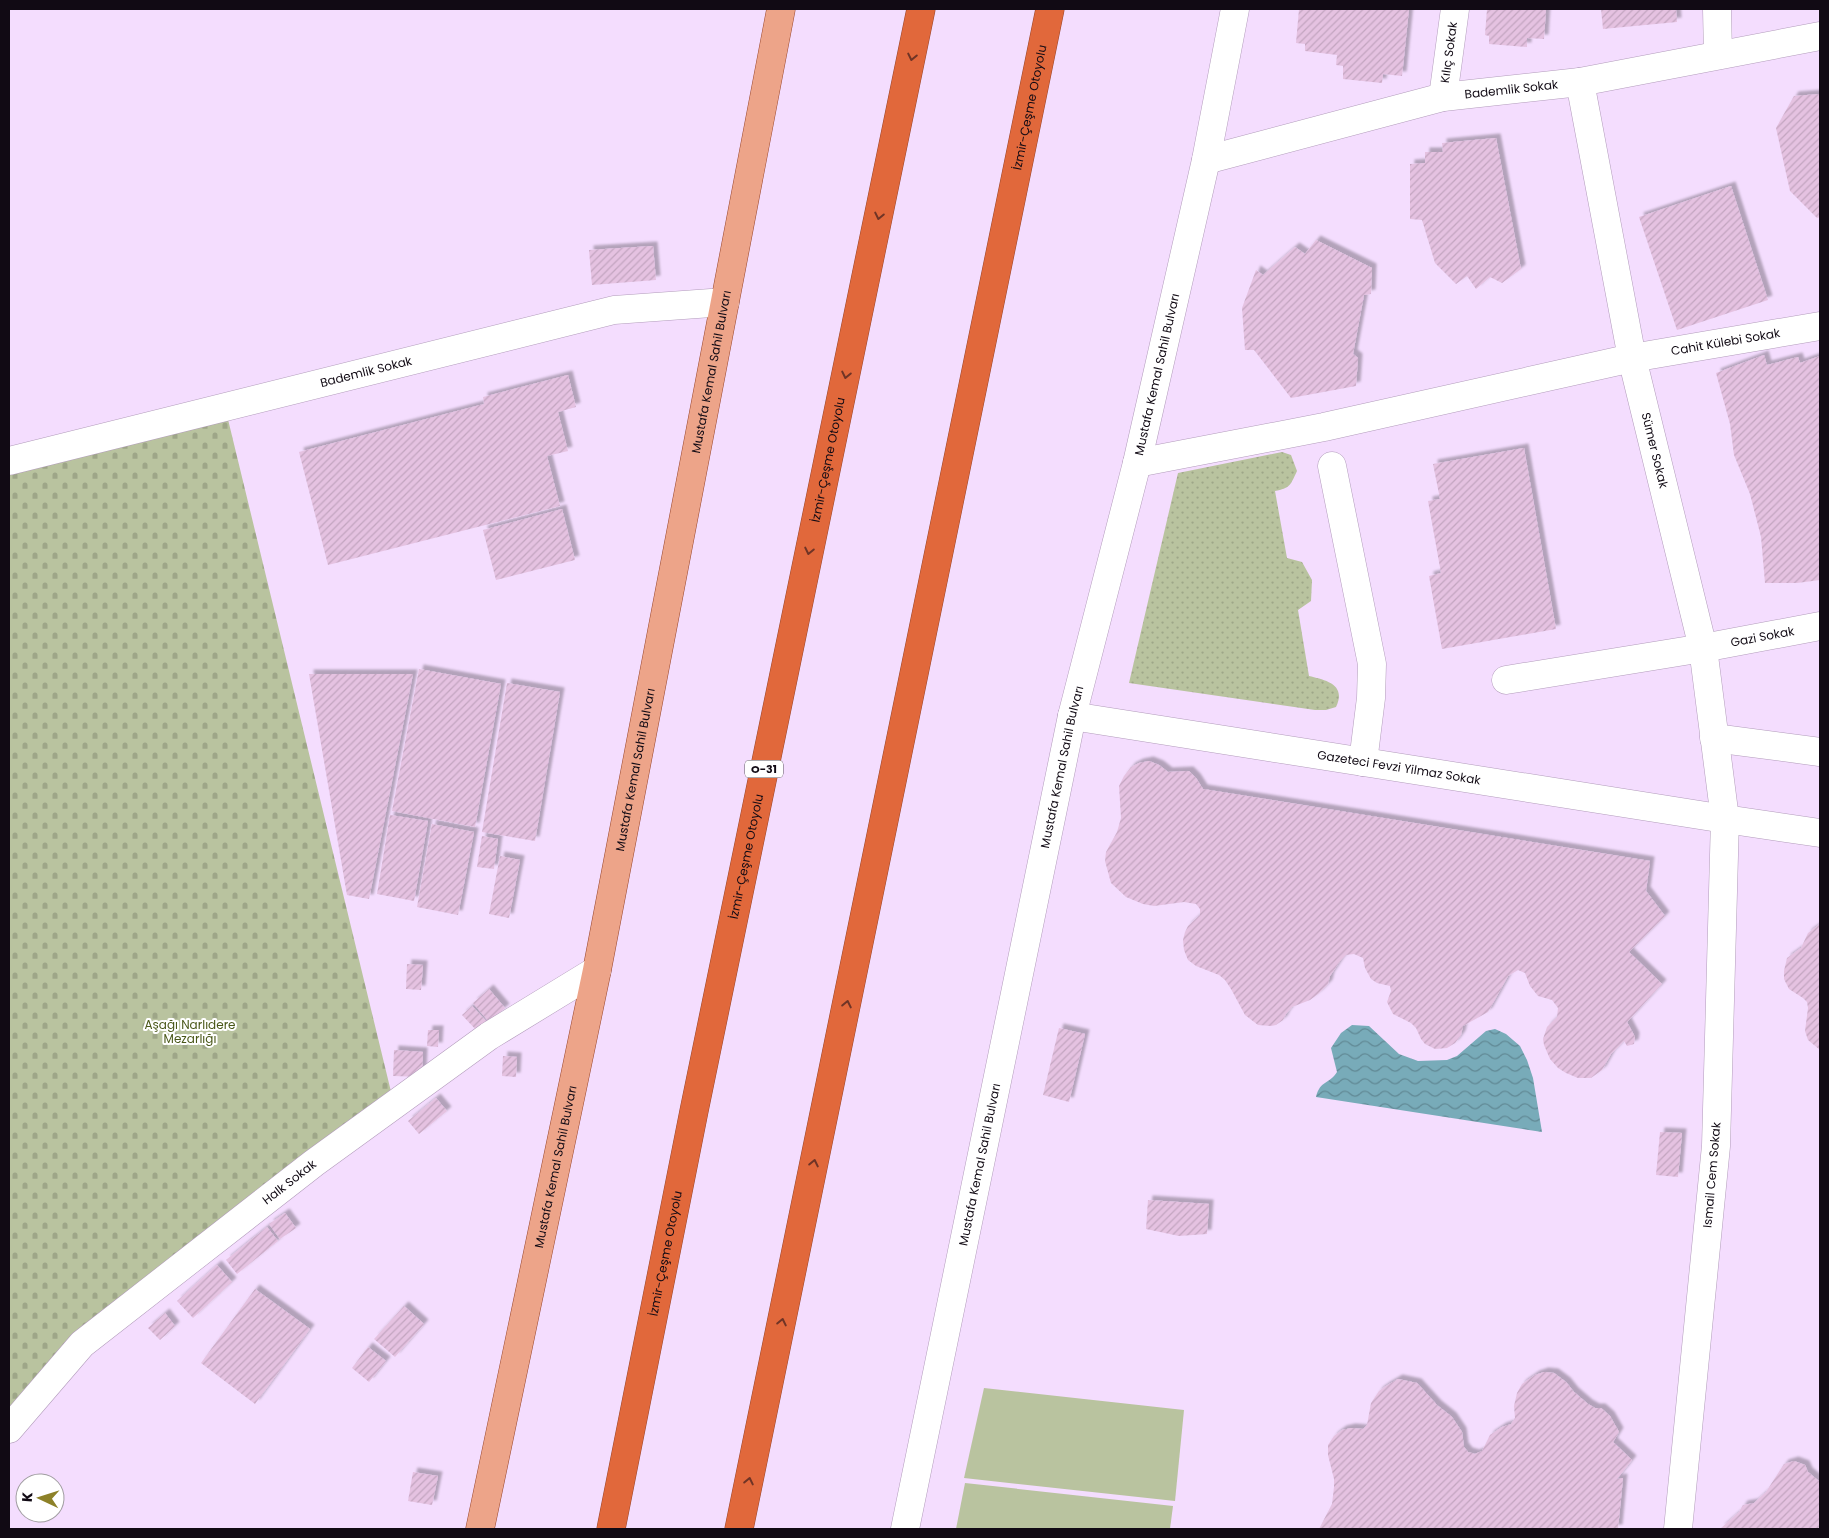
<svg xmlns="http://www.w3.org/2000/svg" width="1829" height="1538" viewBox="0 0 1829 1538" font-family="Poppins,sans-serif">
	<defs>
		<pattern id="green-dots" width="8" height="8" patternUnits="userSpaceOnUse" patternTransform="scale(1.25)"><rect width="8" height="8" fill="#b9c39f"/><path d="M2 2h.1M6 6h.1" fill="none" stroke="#9ea688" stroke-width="1.8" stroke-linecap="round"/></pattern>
		<pattern id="cemetery-stones" width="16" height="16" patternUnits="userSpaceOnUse" patternTransform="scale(1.25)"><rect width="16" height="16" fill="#b9c39f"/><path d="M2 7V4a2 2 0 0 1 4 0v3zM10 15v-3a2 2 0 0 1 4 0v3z" fill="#9ea688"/></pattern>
		<pattern id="water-waves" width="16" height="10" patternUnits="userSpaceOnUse" patternTransform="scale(1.25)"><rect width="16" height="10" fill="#78abb9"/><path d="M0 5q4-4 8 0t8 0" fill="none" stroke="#618995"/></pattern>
		<pattern id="building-hatch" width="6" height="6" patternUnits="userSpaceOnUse" patternTransform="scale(1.25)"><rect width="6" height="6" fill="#e5c2e1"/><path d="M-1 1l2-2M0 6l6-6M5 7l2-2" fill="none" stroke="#c3a5c0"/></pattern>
		<filter id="shadow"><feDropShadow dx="4.5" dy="-4.5" stdDeviation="1" flood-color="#0004"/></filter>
	</defs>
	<rect width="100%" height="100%" fill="#f4ddfe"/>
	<path fill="url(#green-dots)" d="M1282,452L1291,455L1297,471C1290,486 1290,488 1275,491L1287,558L1302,562L1312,580L1311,601L1298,610L1309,676C1325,680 1347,684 1336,707L1326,710H1315L1129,683L1178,473Z"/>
	<path fill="url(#cemetery-stones)" d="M225,407L394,1104L82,1344L9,1429V461Z"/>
	<g fill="#b9c39f">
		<path d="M984,1388L1184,1410L1175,1501L964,1478Z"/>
		<path d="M965,1483L1173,1506L1170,1529H956Z"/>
	</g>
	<path fill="url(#water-waves)" d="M1352,1025L1369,1026L1399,1054L1418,1061L1447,1060L1457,1056L1486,1031L1495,1029L1506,1034L1520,1046L1527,1060L1533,1078L1542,1132L1316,1097C1320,1080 1330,1084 1337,1072L1331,1048L1341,1033Z"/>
	<g fill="url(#building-hatch)" filter="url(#shadow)">
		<path d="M1299,9H1409L1402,76L1383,74L1382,83L1343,79V66L1336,65L1337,55L1305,51V44L1296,43Z"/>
		<path d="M1487,9H1546L1544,39L1527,38V47L1489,44V36L1485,35Z"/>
		<path d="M1601,9H1676L1677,22L1603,29Z"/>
		<path d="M1820,94V217L1817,218L1790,191L1776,128L1794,96Z"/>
		<path d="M1496,138L1521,269L1502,283L1490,277L1476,289L1467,276L1456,284L1435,263L1422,220L1410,219V164L1425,163V152H1443L1442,143Z"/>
		<path d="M1731,186L1768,300L1677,330L1639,217Z"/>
		<path d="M1316,240L1372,268L1371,294L1364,295L1353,354L1358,358L1356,386L1291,398L1254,350H1245L1242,308L1256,270L1263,275L1295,247L1305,254Z"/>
		<path d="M653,246L656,280L592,285L589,250Z"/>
		<path d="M1764,355L1767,365L1798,357L1800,363L1820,356V580L1797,583H1765L1761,537L1750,494L1734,455L1730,424L1716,373Z"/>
		<path d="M568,375L576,407L558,412L568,451L547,456L560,506L328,565L299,452L484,404L483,397Z"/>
		<path d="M1524,448L1556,629L1442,649L1429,576L1441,573L1428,501L1440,499L1433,464Z"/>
		<path d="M562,509L575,560L496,580L483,530Z"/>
		<path d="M419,669L501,684L475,827L392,811Z"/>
		<path d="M309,674H413L369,899L347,895Z"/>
		<path d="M507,683L560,692L535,841L482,832Z"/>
		<path d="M1149,761L1159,765L1168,772L1189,771L1196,778L1203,789L1650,861L1646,891L1665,916L1629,952L1662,984L1627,1022L1635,1037L1634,1044L1627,1046L1624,1041L1611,1054L1602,1070L1591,1078H1578L1566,1073L1558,1068L1550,1059L1544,1045L1543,1039L1547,1027L1557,1017L1558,1008L1552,1000L1538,996L1530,986L1525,973L1518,970L1508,976L1488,1012L1463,1026L1461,1035L1455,1043L1447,1048L1435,1049L1425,1044L1421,1039L1416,1028L1411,1023L1393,1014L1387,1002L1391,991L1390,986L1377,983L1371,979L1365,968L1363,958L1354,954L1346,955L1340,961L1330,976L1328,984L1318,994L1310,1000L1292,1007L1286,1014L1283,1020L1276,1025L1271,1026L1258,1025L1245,1015L1231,989L1225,980L1219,975L1196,966L1188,960L1184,950L1183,940L1185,932L1188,926L1200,915V909L1196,904L1184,902L1154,906L1143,904L1126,897L1111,883L1105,861L1106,852L1117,832L1121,818L1119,786L1124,776L1131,767L1139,763Z"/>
		<path d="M390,815L428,821L414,901L377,894Z"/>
		<path d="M432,824L474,832L458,915L417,907Z"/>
		<path d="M482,836L498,839L494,869L477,867Z"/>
		<path d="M500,856L520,860L509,918L489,914Z"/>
		<path d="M1820,924V1050L1808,1040L1805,1031L1808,1008L1807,1002L1803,998L1789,989L1784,979V971L1787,958L1801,948L1808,933Z"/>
		<path d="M407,964L423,965L421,990L406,989Z"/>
		<path d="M489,989L505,1008L489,1022L473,1003Z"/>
		<path d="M472,1006L488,1023L478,1032L462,1015Z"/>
		<path d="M1059,1028L1085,1034L1069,1102L1043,1095Z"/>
		<path d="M428,1030H439L438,1047L427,1046Z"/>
		<path d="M394,1050L423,1052L422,1077L393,1076Z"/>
		<path d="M503,1056L517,1057L516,1077L502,1076Z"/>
		<path d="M436,1098L447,1111L419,1134L408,1121Z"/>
		<path d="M1660,1132L1682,1133L1678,1177L1656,1175Z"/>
		<path d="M1148,1200L1209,1204L1207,1234L1179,1236L1146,1229Z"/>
		<path d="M285,1213L296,1228L280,1239L269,1224Z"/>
		<path d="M267,1227L278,1241L237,1274L226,1260Z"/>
		<path d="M217,1265L232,1282L193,1318L177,1301Z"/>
		<path d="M255,1289L310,1329L255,1404L201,1363Z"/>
		<path d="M404,1306L424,1324L395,1357L374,1339Z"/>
		<path d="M165,1313L175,1326L160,1340L148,1328Z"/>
		<path d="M368,1347L386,1361L369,1382L352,1368Z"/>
		<path d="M1544,1372L1554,1373L1566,1382L1574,1392L1588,1404L1595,1408H1601L1610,1416L1619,1432L1613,1442L1632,1460L1617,1479L1623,1478L1618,1529H1319L1332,1504L1334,1487V1479L1328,1455V1445L1334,1436L1342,1430L1351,1428L1363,1429L1367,1425L1371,1403L1379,1391L1386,1386L1398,1379L1417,1383L1437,1405L1452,1417L1462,1432L1464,1447L1468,1452L1475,1454L1482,1451L1490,1435L1502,1427L1511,1424L1515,1418L1514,1406L1517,1393L1522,1384L1535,1375Z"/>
		<path d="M1794,1461L1805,1465L1808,1472L1820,1482V1529H1720L1739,1512L1743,1505L1754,1503L1766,1492L1784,1464Z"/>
		<path d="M413,1472L438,1476L432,1505L408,1501Z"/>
	</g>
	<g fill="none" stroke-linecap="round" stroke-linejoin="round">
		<defs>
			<g id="minor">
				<path d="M1717,9L1718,55"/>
				<path id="s1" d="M1580,82L1632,358L1703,648L1725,819L1716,1146L1678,1529"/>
				<path id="s2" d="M1443,97L1455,9"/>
				<path id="s3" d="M1206,160L1443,97L1580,82L1820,36"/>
				<path id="s4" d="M9,461L614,310L725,302"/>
				<path id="s5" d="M1137,463L1324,427L1632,358L1820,326"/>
				<path d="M1332,466L1372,664L1371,698L1363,762"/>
				<path id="s6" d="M1506,680L1703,648L1820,626"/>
				<path id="s7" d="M1072,716L1725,819L1820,833"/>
				<path d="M1714,738L1820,752"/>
				<path id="s8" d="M9,1429L82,1344L314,1163L489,1036L597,970"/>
				<path id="s9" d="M905,1529L1072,716L1137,463L1206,160L1235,9"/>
			</g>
			<g id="major">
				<path id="s10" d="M480,1529L597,970L781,9"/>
			</g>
			<g id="highway">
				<path id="s11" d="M611,1529L694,1111L921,9"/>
				<path id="s12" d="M739,1529L1050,9"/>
			</g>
		</defs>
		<use href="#minor" stroke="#b29cbb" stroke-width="29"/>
		<use href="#major" stroke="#98472d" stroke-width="29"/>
		<use href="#highway" stroke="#98472d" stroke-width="29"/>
		<use href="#minor" stroke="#fff" stroke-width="28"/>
		<use href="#major" stroke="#eda489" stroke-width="28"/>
		<use href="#highway" stroke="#e1683b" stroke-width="28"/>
	</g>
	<defs><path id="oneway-chevron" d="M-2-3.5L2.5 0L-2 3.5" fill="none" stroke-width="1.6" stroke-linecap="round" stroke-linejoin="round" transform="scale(1.25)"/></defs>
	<g stroke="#6f3426">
		<use href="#oneway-chevron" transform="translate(912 57) rotate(102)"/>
		<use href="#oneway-chevron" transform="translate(879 216) rotate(102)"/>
		<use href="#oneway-chevron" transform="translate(846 375) rotate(102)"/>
		<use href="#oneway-chevron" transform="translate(809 551) rotate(102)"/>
		<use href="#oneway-chevron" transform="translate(847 1004) rotate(-78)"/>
		<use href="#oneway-chevron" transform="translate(814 1163) rotate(-78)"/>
		<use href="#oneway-chevron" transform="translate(782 1322) rotate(-78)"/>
		<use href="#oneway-chevron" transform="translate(749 1481) rotate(-78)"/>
	</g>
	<g text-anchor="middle" stroke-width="4" stroke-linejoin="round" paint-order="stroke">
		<rect fill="#fff" stroke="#58545a" stroke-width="1" x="745" y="760.5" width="38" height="17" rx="4"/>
		<g font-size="11" font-weight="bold" fill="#110a14">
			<text x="764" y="773">O-31</text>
		</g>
		<g font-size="12" fill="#110a14" stroke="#fff">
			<text dy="4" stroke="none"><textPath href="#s2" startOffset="45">Kılıç Sokak</textPath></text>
			<text dy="4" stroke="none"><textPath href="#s3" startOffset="314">Bademlik Sokak</textPath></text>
			<text dy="4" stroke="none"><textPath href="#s12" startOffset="1451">İzmir-Çeşme Otoyolu</textPath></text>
			<text dy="4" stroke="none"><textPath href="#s5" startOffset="601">Cahit Külebi Sokak</textPath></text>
			<text dy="4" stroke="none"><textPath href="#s4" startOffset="368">Bademlik Sokak</textPath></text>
			<text dy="4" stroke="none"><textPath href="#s10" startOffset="1180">Mustafa Kemal Sahil Bulvarı</textPath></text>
			<text dy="4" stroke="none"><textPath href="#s9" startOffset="1182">Mustafa Kemal Sahil Bulvarı</textPath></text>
			<text dy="4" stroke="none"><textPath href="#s1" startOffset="376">Sümer Sokak</textPath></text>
			<text dy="4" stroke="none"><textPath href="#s11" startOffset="1091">İzmir-Çeşme Otoyolu</textPath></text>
			<text dy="4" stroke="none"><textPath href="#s6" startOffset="260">Gazi Sokak</textPath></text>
			<text dy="4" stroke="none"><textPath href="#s9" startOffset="778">Mustafa Kemal Sahil Bulvarı</textPath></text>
			<text dy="4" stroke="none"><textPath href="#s7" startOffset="331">Gazeteci Fevzi Yilmaz Sokak</textPath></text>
			<text dy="4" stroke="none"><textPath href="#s10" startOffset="775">Mustafa Kemal Sahil Bulvarı</textPath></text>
			<text dy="4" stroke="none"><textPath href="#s11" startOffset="686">İzmir-Çeşme Otoyolu</textPath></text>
			<text dy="4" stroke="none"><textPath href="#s9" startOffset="372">Mustafa Kemal Sahil Bulvarı</textPath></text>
			<text dy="4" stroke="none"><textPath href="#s10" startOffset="370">Mustafa Kemal Sahil Bulvarı</textPath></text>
			<text transform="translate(1712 1175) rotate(-85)" y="4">Ismail Cem Sokak</text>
			<text dy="4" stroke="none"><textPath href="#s8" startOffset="375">Halk Sokak</textPath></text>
			<text dy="4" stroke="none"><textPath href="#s11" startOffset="281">İzmir-Çeşme Otoyolu</textPath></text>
		</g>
		<g font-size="12" fill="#495718" stroke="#fff">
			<text x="190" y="1029">Aşağı Narlıdere<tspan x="190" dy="14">Mezarlığı</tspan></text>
		</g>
	</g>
	<rect width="1829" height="1538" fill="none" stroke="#110a14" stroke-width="20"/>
	<g transform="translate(40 1498) rotate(274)"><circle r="24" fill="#ffffff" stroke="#a09da1"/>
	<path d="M0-4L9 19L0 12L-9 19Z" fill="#8d8128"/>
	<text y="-8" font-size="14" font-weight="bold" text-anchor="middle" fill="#110a14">K</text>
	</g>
</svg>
